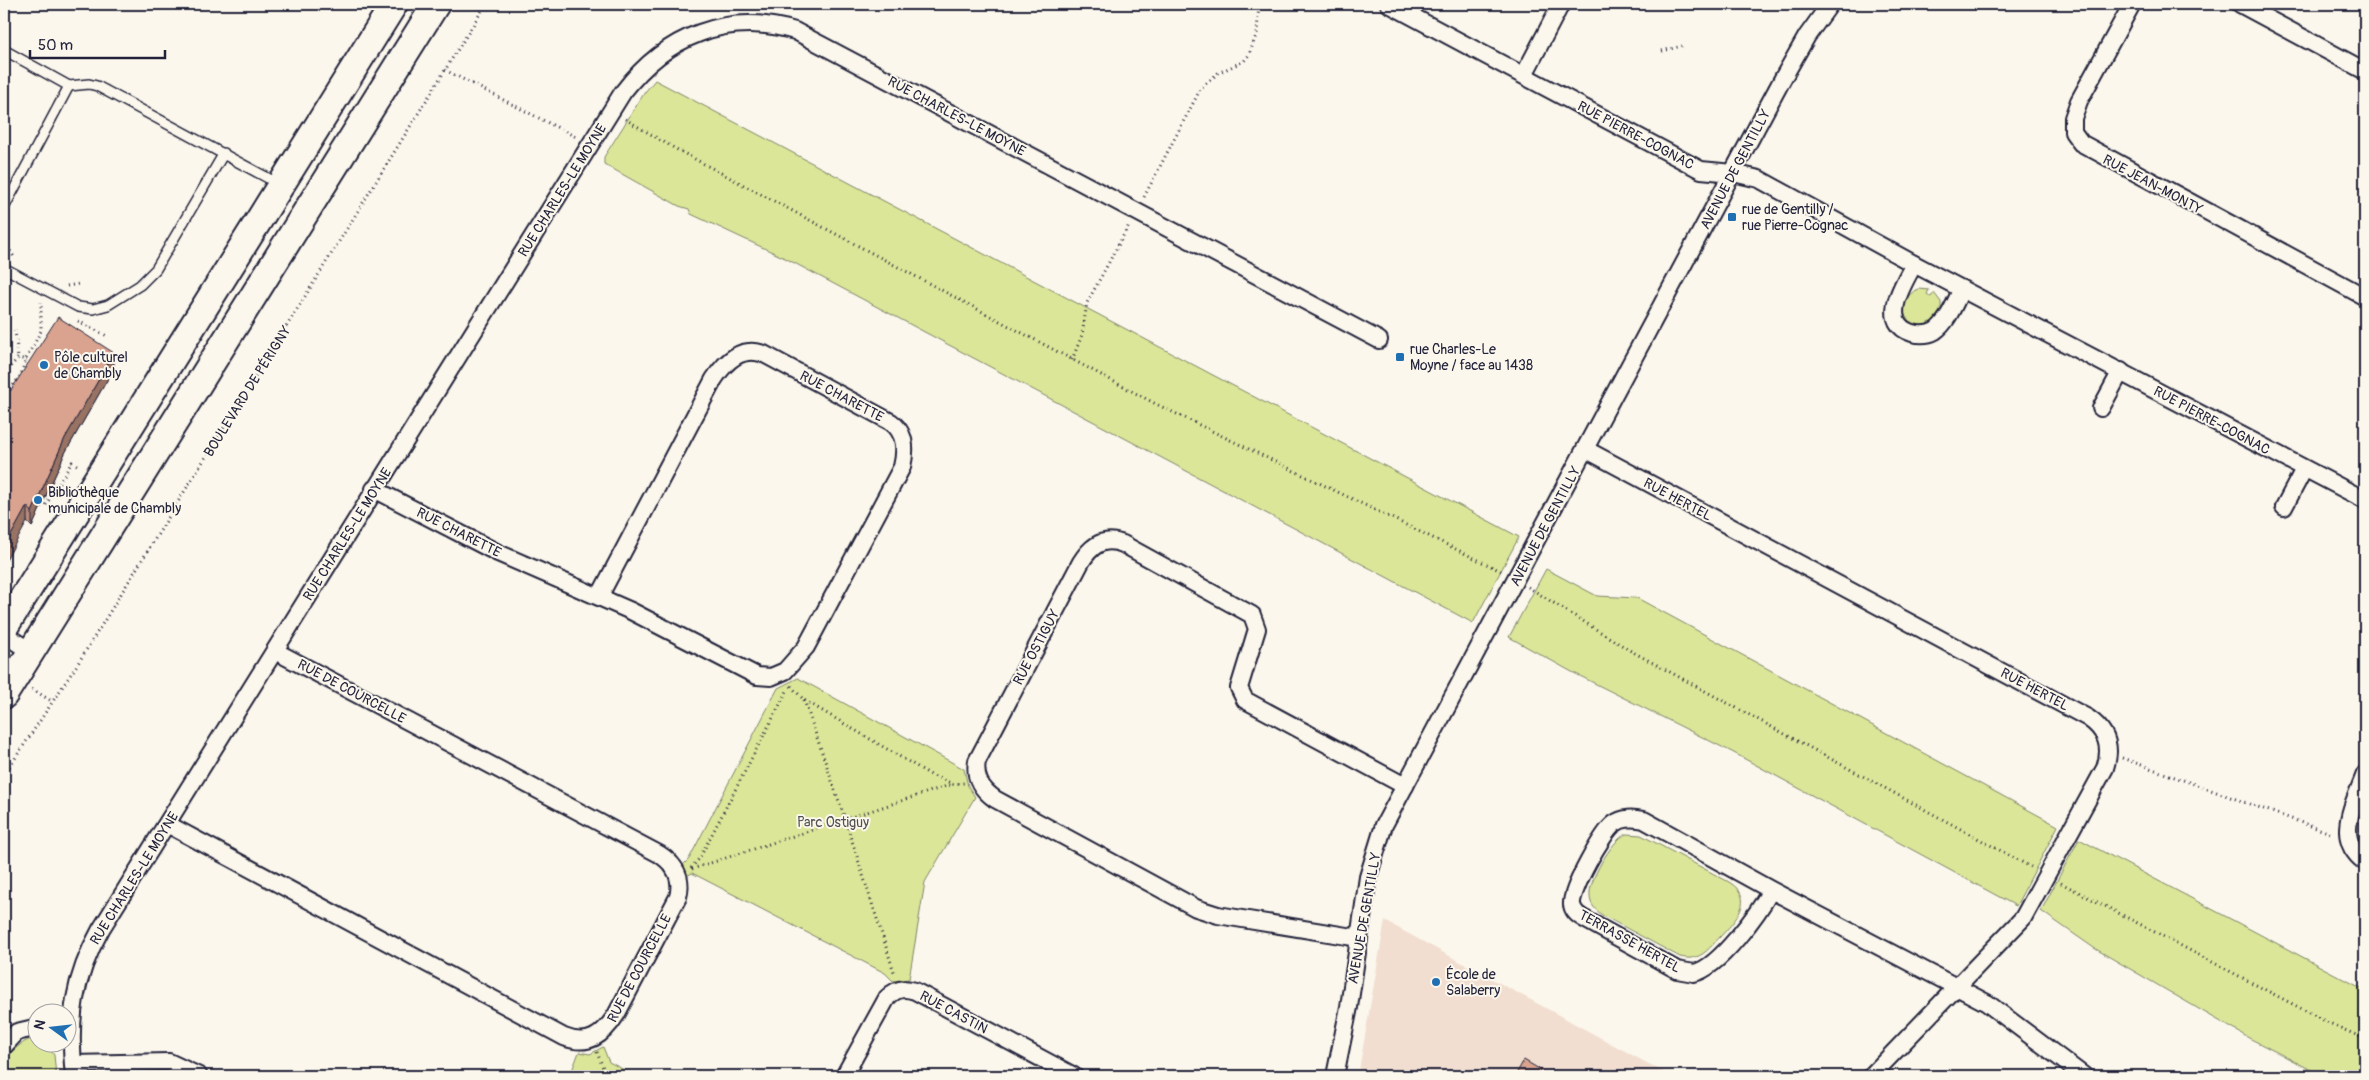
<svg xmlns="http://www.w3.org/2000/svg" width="2369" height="1080" viewBox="0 0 2369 1080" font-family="Pangolin,sans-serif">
	<rect width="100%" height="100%" fill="#fbf7ec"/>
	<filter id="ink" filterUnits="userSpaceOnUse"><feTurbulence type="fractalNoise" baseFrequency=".02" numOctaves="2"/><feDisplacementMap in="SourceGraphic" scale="10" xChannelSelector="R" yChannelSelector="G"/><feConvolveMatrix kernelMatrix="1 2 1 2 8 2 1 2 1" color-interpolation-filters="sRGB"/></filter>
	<g filter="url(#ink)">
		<path fill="#f1ded0" d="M1385,921L1671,1076H1358Z"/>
		<g fill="#dbe698" stroke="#7e846a">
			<path d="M655,80L1519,537L1473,623L785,258L691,214L689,209L679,206L604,164V157L645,92Z"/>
			<path d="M1919,289L1929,290L1927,294L1931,297L1934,293L1941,302V313L1932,325C1920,327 1912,327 1905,316C1902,304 1907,293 1919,289Z"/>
			<path d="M1546,569L1597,596L1637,598L2058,826L2016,906L1732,752L1572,672L1509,637Z"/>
			<path d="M798,678L964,769L968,786L975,797L925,882L909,979L893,981L885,973L692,873L687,876L683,865L689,859L778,688Z"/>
			<path d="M1626,834L1641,835L1729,882C1757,899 1735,921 1720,937C1713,944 1706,954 1696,957C1690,959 1686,958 1680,957L1602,915C1596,910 1590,905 1590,896C1588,881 1612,840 1626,834Z"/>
			<path d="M2079,839L2365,990V1076H2323L2247,1037L2094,948L2041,911Z"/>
			<path d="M37,1038L38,1042L46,1043L54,1055L56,1076H4C4,1073 3,1067 4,1064C8,1053 25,1038 37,1038Z"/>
			<path d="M603,1047L609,1062L636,1076H570L579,1052L590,1054Z"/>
		</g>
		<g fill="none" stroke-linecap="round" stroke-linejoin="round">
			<defs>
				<g id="service">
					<path d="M4,50L69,86L4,208"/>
					<path d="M69,86L89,84L97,86L279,184"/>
					<path d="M4,268L78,307L93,309L108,305L140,285L156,269L224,153"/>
				</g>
				<g id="minor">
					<path d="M1389,4L1701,170L1733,173L1759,179L1914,264L2365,500"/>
					<path d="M2132,4L2079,101L2073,118V132L2081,143L2365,297"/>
					<path d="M2240,4L2365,71"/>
					<path d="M1524,75L1561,4"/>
					<path d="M1914,264C1904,283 1878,322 1912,333C1920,335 1928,335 1935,331C1948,322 1955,302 1962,289"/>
					<path d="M2101,408L2121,371"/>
					<path d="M1585,449L2088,718C2107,731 2112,747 2105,768L2023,918L1871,1076"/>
					<path d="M374,489L498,553L631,611L757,676L771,677L785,671L806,647L902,467C906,450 906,433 891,422L764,354C741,346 726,361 714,379L599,597"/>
					<path d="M2284,507L2304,469"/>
					<path d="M4,634L31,652"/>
					<path d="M2365,774C2354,804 2333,839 2365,862"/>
					<path d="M167,824L564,1037C589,1047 603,1035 616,1015L678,897C683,878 675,864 659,854L275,651"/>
					<path d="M1771,890C1759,912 1719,968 1694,973L1677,970L1588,921C1581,917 1574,914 1572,905C1570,891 1603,832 1614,824C1623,817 1633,818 1644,820L1771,890L1987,1003L2084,1076"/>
					<path d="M1359,938L1218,915L1196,908L995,799C981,789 974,778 977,761L1081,562C1091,546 1103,536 1123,544L1252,615L1257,629L1239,688L1245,700L1405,786"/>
					<path d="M4,1046L17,1032L38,1027"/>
					<path d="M73,1064L169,1062L199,1076"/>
					<path d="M74,1076C68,1019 73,979 101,929L623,92C666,36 727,11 795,31L1379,340"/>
					<path d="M844,1076L887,998C895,989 903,987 915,991L1074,1076"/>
					<path d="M1335,1076L1349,1007L1368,877L1384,825L1783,78L1807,36L1830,4"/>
				</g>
				<g id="primary">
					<path d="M4,628L394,4"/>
					<path d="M4,695L436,4"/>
				</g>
			</defs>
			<use href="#service" stroke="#22223b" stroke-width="12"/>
			<use href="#minor" stroke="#22223b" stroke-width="20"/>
			<use href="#primary" stroke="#22223b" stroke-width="30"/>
			<g stroke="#22223b" stroke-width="3" stroke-dasharray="1 4" stroke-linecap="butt">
				<path d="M1581,4L1590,8"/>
				<path d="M1662,51L1682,46"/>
				<path d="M445,70L576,137"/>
				<path d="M625,119L674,148L1156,404L1501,571"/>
				<path d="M1144,197L1201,88L1218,73L1244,61L1249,55L1257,33L1259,4"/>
				<path d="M6,237V244L14,257"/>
				<path d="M67,286L79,284"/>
				<path d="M78,321L107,336"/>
				<path d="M15,330L18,358"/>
				<path d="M1072,360L1082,335L1087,303L1129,225"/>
				<path d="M4,374L18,358L27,360"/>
				<path d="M4,397L21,375L26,359L41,331V302"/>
				<path d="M46,505L72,462L80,467"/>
				<path d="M1528,587L1631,651L2031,867"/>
				<path d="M791,686L804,700L931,775L953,784L964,783"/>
				<path d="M32,689L53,702"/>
				<path d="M804,700L845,819L895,975"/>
				<path d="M2122,758L2333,834"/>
				<path d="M4,775L77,665L486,4"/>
				<path d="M691,868L699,859L788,689"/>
				<path d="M692,869L953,784"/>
				<path d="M2061,883L2327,1022L2365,1039"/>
				<path d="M597,1052L606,1076"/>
			</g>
			<use href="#service" stroke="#fbf7ec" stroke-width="9"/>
			<use href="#minor" stroke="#fbf7ec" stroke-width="16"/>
			<use href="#primary" stroke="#fbf7ec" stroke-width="26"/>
		</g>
		<path fill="#bb8c7b" stroke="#22223b" d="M114,368L65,453L32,527L27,522L4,399Z"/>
		<g fill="#987264" stroke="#22223b">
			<path d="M114,353V368L65,453L32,527V512L65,438Z"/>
			<path d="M27,506V522L4,564V548Z"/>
		</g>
		<g fill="#d9a38f" stroke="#22223b">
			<path d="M58,317L114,353L65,438L32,512L27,506L4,548V399L11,390Z"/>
			<path d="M1524,1060L1551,1076H1515Z"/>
		</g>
	</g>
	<g fill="#1f6fb2" stroke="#fbf7ec" stroke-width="2">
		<rect x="1727" y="212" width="10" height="10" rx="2.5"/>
		<rect x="1395" y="352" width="10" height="10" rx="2.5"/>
		<circle cx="44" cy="365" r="5"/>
		<circle cx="38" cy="500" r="5"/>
		<circle cx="1436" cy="982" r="5"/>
	</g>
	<g text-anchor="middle" stroke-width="4" stroke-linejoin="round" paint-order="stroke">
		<g font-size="14" fill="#22223b" stroke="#fbf7ec">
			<text transform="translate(957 116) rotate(28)" y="5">RUE CHARLES-LE MOYNE</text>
			<text transform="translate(1636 135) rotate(28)" y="5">RUE PIERRE-COGNAC</text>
			<text transform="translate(1735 169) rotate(-62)" y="5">AVENUE DE GENTILLY</text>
			<text transform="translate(2153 184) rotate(28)" y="5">RUE JEAN-MONTY</text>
			<text transform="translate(562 190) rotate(-58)" y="5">RUE CHARLES-LE MOYNE</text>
			<text transform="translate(247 391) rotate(-58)" y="5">BOULEVARD DE PÉRIGNY</text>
			<text transform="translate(842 396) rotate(28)" y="5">RUE CHARETTE</text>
			<text transform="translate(2212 420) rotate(28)" y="5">RUE PIERRE-COGNAC</text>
			<text transform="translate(1678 499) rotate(28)" y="5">RUE HERTEL</text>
			<text transform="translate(1545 526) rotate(-62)" y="5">AVENUE DE GENTILLY</text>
			<text transform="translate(459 532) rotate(27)" y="5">RUE CHARETTE</text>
			<text transform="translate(347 534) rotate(-58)" y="5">RUE CHARLES-LE MOYNE</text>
			<text transform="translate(1036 647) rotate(-62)" y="5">RUE OSTIGUY</text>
			<text transform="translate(2035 689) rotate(28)" y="5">RUE HERTEL</text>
			<text transform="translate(352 691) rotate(28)" y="5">RUE DE COURCELLE</text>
			<text transform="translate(134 878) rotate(-58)" y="5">RUE CHARLES-LE MOYNE</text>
			<text transform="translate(1364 918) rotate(-80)" y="5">AVENUE DE GENTILLY</text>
			<text transform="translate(1630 941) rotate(29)" y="5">TERRASSE HERTEL</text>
			<text transform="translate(639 968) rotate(-62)" y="5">RUE DE COURCELLE</text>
			<text transform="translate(954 1012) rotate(28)" y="5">RUE CASTIN</text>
		</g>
		<g font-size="14" fill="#22223b" stroke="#fbf7ec" text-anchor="start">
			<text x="1742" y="214">rue de Gentilly /<tspan x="1742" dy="16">rue Pierre-Cognac</tspan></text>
			<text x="1410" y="354">rue Charles-Le<tspan x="1410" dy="16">Moyne / face au 1438</tspan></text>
			<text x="54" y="362">Pôle culturel<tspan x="54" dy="16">de Chambly</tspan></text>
			<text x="48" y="497">Bibliothèque<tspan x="48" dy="16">municipale de Chambly</tspan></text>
			<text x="1446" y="979">École de<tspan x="1446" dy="16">Salaberry</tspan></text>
		</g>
		<g font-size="14" fill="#505352" stroke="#fbf7ec">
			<text x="833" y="827">Parc Ostiguy</text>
		</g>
	</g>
	<rect width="2369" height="1080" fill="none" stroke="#fbf7ec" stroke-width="20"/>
	<rect x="10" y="10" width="2349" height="1060" fill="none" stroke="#22223b" stroke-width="2" filter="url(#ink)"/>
	<g transform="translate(52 1028) rotate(285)"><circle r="24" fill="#fbf7ec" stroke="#a4a2a5"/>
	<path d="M0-4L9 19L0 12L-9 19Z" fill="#1f6fb2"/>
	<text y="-8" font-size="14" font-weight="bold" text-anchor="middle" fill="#22223b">N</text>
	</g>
	<path d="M30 50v8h135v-8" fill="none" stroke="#22223b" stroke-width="2.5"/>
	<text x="38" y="50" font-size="15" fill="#22223b" stroke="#fbf7ec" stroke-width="4" paint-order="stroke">50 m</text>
</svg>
